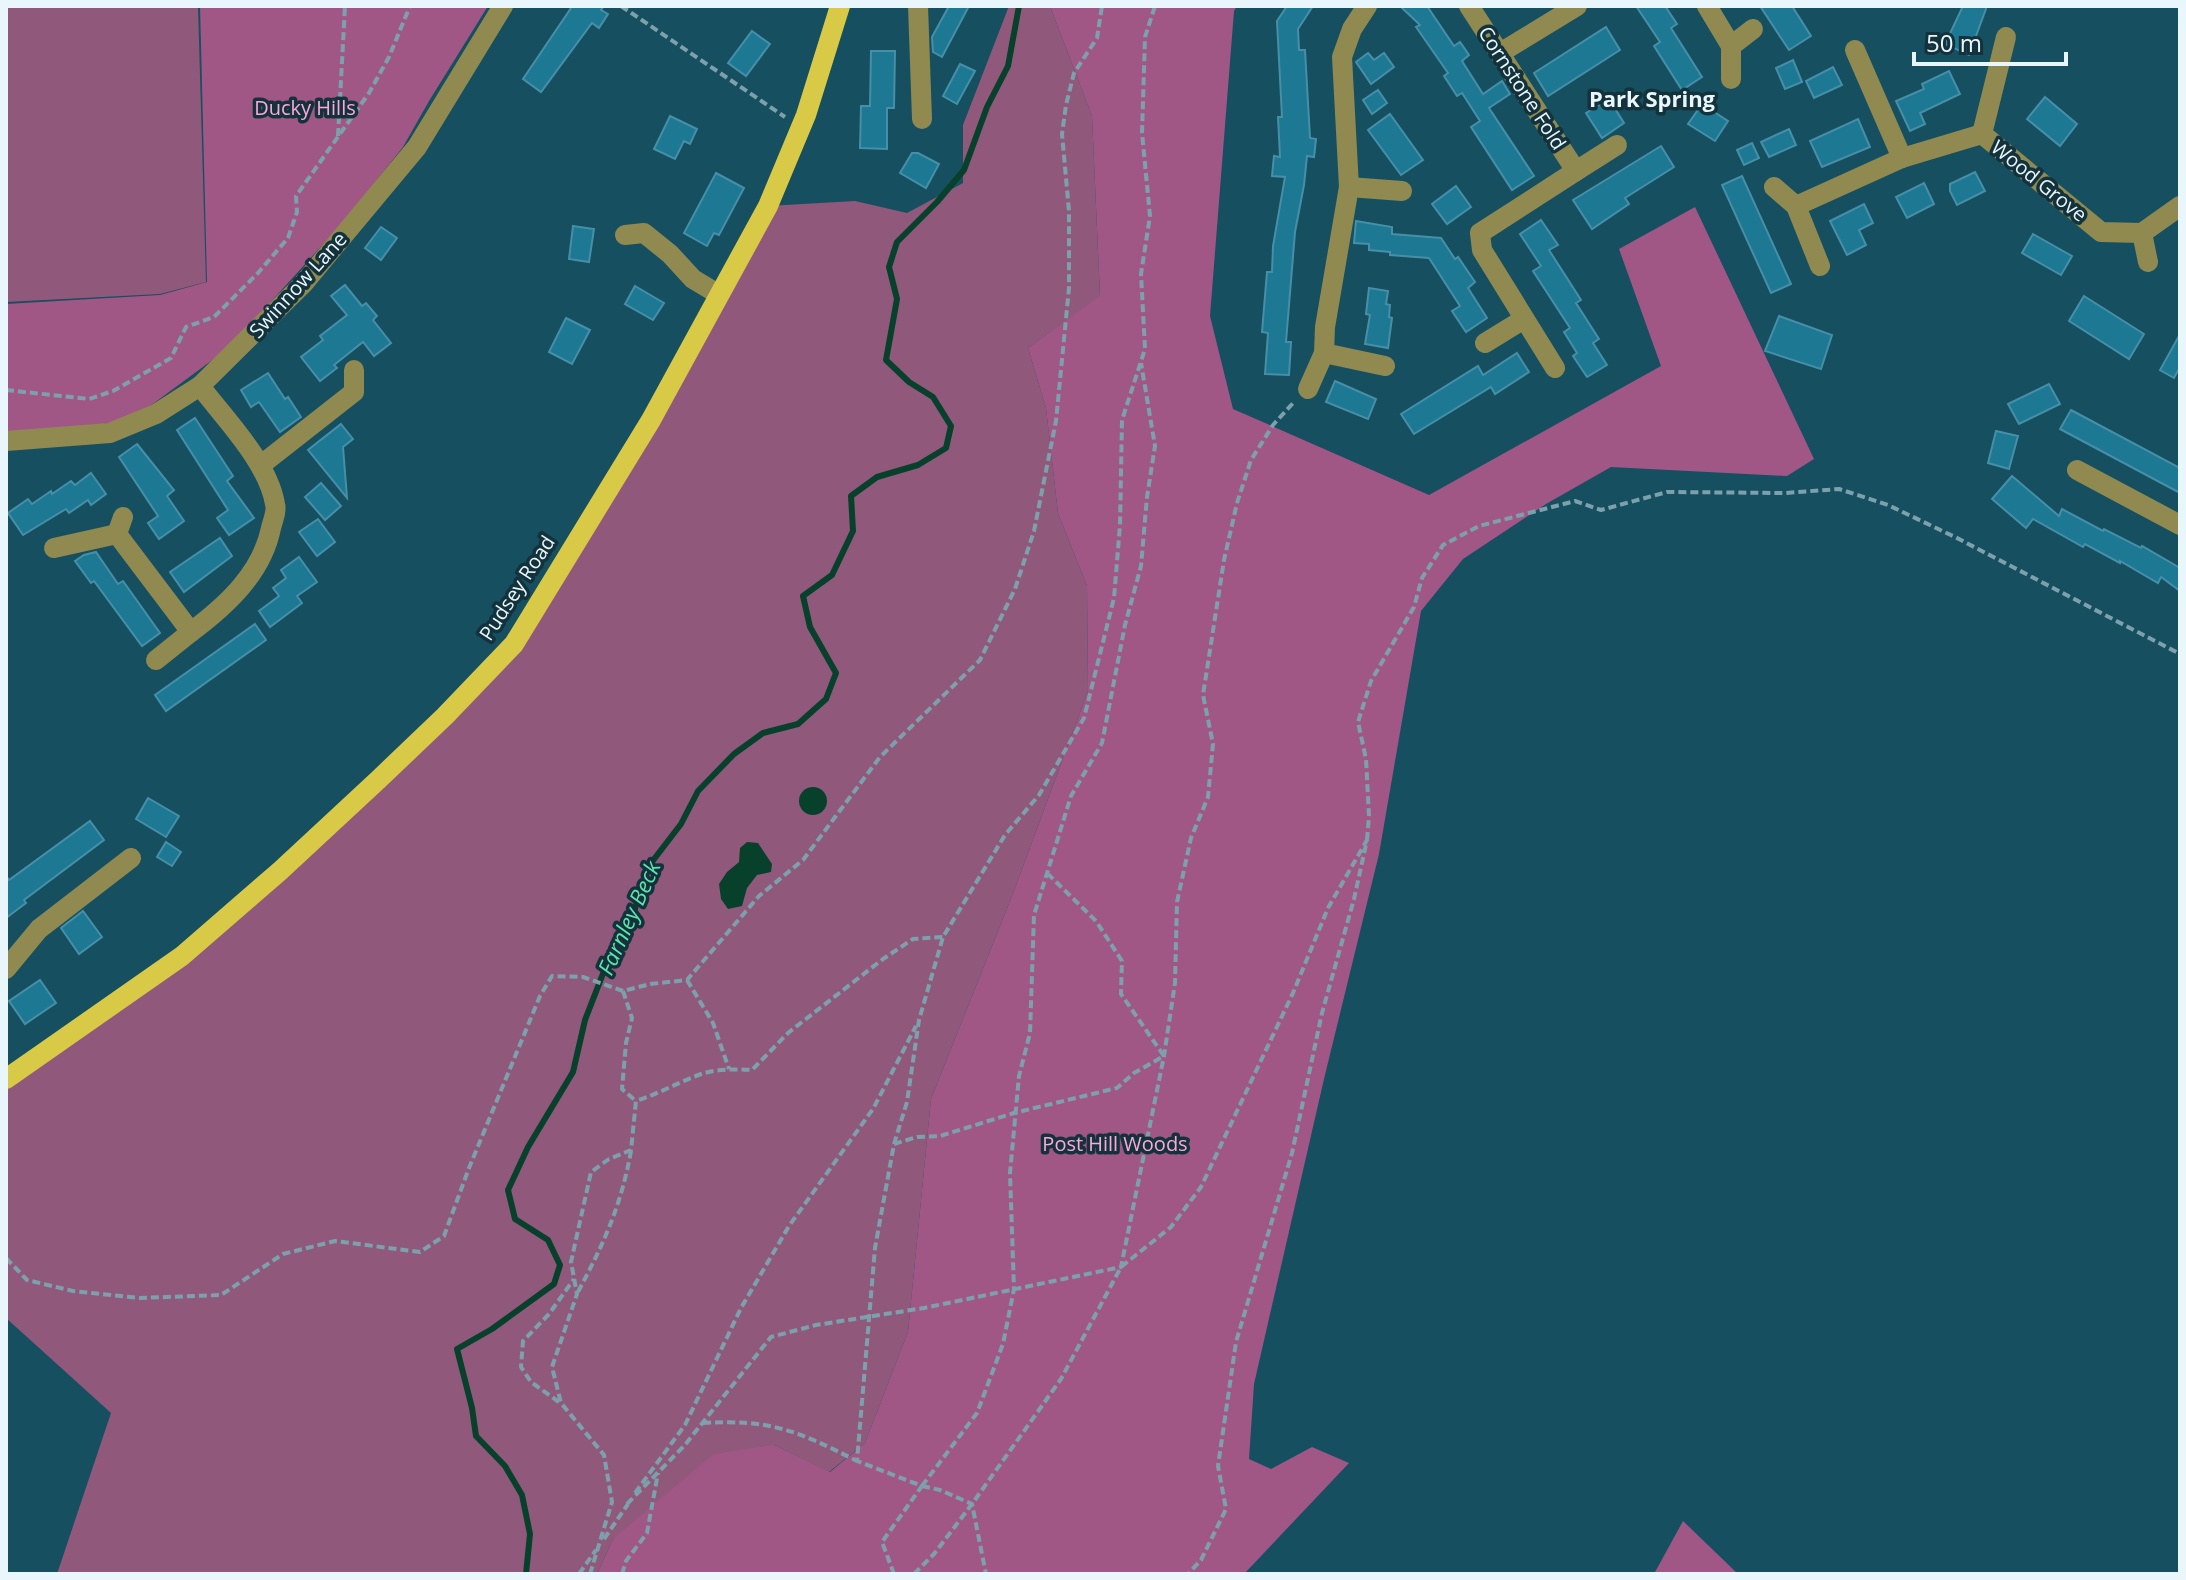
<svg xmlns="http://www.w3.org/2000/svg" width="2186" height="1580" viewBox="0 0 2186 1580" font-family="'Open Sans',sans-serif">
	<rect width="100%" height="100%" fill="#154f60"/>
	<g fill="#90597b">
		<path d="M6,6H198L206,282L160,294L6,302Z"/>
		<path d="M1009,6H1050L1092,116L1100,297L1028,348L1046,408L1058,513L1087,586L1088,691L1012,896L931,1099L908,1332L865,1443L829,1472L774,1445L613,1539L597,1574H57L111,1413L6,1318V1079L182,956L514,644L768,206L855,201L907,213L963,183V125Z"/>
	</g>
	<g fill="#a15786">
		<path d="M200,6H488L429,101L403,147L345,220L230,347L150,406L115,422L69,430L6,433V304L160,295L207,282Z"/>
		<path d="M1050,6H1237L1234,11L1210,316L1233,409L1429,495L1661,366L1619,249L1695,207L1814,459L1787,476L1611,467L1546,504L1463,559L1421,611L1379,854L1324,1079L1254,1384L1249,1459L1271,1469L1312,1447L1349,1463L1244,1574H597L613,1539L714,1454L774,1445L830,1472L865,1443L908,1332L931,1099L1012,896L1088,691L1087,586L1058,513L1046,408L1028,348L1100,296L1092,116Z"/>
		<path d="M1683,1521L1738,1574H1654Z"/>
	</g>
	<g fill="#07412c">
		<circle cx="813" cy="801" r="14"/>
		<path d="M747,842L758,843L772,864L771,872L757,875L747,888L742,906L728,909L721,899L719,884L727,872L739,862L740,848Z"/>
	</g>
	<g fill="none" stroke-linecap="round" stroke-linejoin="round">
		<path stroke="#07412c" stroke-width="6" d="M526,1574L530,1534L522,1495L505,1466L476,1436L472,1408L457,1349L492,1329L554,1284L560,1265L548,1240L515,1219L508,1190L528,1147L573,1072L585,1020L611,953L633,915L648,867L681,824L698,791L734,754L763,733L798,724L826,699L836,673L810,627L803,596L832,575L853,531L851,496L877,477L918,465L946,448L951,426L933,397L909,382L886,360L897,299L889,267L897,242L937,202L964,170L987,107L1008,66L1019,6"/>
	</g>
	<g fill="#1d7893" stroke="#468fa7" stroke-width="2">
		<path d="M568,6H604L601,10L608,14L599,28L592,23L541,92L523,79L571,8Z"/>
		<path d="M949,6H969L942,57L933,52L932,37Z"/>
		<path d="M1287,6H1313L1298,29L1299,50H1305L1310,138L1316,139L1314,157L1307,156L1304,185L1295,232L1286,342H1291L1289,375L1265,374L1268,333L1262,332L1267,272H1272L1273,246L1285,177L1272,176L1274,156L1280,157L1278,117H1282L1277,21Z"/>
		<path d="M1400,6H1427L1454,46L1460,42L1469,55L1462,61L1483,94L1502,81L1510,94L1489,108L1534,176L1512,190L1471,127L1480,121L1462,93L1457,96L1444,76L1448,73L1416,27L1420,25Z"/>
		<path d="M1636,6H1665L1677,24L1671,28L1702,77L1682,90L1654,46L1660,42Z"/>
		<path d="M1760,6H1792L1811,36L1789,50Z"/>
		<path d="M1963,6H1987L1969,55L1945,44Z"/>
		<path d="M1606,27L1620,50L1548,96L1534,73Z"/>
		<path d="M752,31L770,44L746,76L728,63Z"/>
		<path d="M871,51H895L894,108H887V149L860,148L861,106H870Z"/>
		<path d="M1368,53L1374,60L1384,53L1394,67L1371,84L1356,62Z"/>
		<path d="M1793,60L1802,82L1785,89L1776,68Z"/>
		<path d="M960,64L975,71L957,104L943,96Z"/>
		<path d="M1833,67L1842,85L1814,98L1806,81Z"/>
		<path d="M1949,71L1960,94L1920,113L1925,124L1910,131L1896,101L1924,89L1922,84Z"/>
		<path d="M1378,90L1387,103L1372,114L1363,100Z"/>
		<path d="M2045,97L2077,124L2060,146L2027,119Z"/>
		<path d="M1609,99L1624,123L1602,138L1586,113Z"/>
		<path d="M1702,104L1728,121L1715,141L1688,124Z"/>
		<path d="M1390,114L1423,160L1401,175L1368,130Z"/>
		<path d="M670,116L697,129L690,144L684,141L675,159L654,149Z"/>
		<path d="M1858,119L1870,147L1822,167L1810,141Z"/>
		<path d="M1789,129L1796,145L1769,157L1761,142Z"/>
		<path d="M1752,143L1759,158L1744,165L1737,150Z"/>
		<path d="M1661,146L1674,167L1625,198L1629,204L1592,229L1573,200Z"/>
		<path d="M912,153H918L939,164L926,188L900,173Z"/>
		<path d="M1975,172L1985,191L1957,205L1950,191V184Z"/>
		<path d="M716,173L744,188L719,235L714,233L707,246L684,233Z"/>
		<path d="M1742,176L1791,284L1771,293L1722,185Z"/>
		<path d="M1924,183L1934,204L1907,218L1896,197Z"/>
		<path d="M1456,186L1471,207L1447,224L1432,204Z"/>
		<path d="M1864,204L1873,223L1859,230L1866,245L1847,255L1830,221Z"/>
		<path d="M1541,220L1558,245L1549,250L1581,300L1576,303L1599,339L1593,343L1607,365L1587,377L1573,356L1577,353L1564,332L1570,328L1533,271L1541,266L1520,234Z"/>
		<path d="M1356,221L1392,227V234L1441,238L1455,259L1458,257L1475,282L1468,288L1487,318L1466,332L1452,311L1460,306L1429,258L1390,255V252L1369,250V244L1354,243Z"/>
		<path d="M573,226L594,229L589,262L569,259Z"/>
		<path d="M381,227L397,238L381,260L365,248Z"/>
		<path d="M2033,234L2072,256L2061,275L2022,253Z"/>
		<path d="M345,285L362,306L366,303L377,316L373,320L391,343L374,356L363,342L334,365L337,368L320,381L301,357L323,340L320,336L347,315L331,296Z"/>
		<path d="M635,286L664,303L653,320L625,304Z"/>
		<path d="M1369,288L1388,291L1386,304L1390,305L1389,317L1392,318L1388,348L1365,344L1370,315L1366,314Z"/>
		<path d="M2084,296L2144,334L2129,359L2069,321Z"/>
		<path d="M1779,316L1832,335L1821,369L1765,351Z"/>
		<path d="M566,318L590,330L572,364L549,352Z"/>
		<path d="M2180,334V367L2174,378L2160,370Z"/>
		<path d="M1517,353L1529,372L1495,394L1491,387L1414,434L1401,414L1478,366L1483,375Z"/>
		<path d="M268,373L285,399L288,397L301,417L280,432L259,402L251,407L241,390Z"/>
		<path d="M1335,381L1376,399L1368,419L1326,402Z"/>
		<path d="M2049,384L2060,404L2019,424L2008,404Z"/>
		<path d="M2071,410L2180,468V493L2060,429Z"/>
		<path d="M195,418L233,476L227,481L254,518L229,535L217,518L228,510L177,430Z"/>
		<path d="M341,424L353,439L343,447L347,498L308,450Z"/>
		<path d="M1996,431L2018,436L2009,469L1988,463Z"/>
		<path d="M137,444L174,490L167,496L184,521L159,539L148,523L158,516L119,457Z"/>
		<path d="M91,473L106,494L91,505L88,500L69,513L66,509L23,535L8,513L28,499L32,504L51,491L52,494L71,481L75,485Z"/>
		<path d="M2012,476L2059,516L2062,509L2103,531L2104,529L2141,548L2142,546L2180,568V591L2161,577L2158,583L2120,561V563L2085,544L2083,547L2033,519L2026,528L1992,499Z"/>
		<path d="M321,483L341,506L325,520L305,497Z"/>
		<path d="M318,519L335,542L317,556L299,532Z"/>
		<path d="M220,538L232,556L184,592L170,572Z"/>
		<path d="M96,552L118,584L123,581L160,633L142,646L94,581L91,583L75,561L84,555Z"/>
		<path d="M299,557L317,582L297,596L302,603L270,627L259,611L279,596L273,588L286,578L281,570Z"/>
		<path d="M255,624L266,640L166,711L155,695Z"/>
		<path d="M148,798L179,816L166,837L136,819Z"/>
		<path d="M90,821L104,840L24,900L26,903L6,918V876L9,880Z"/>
		<path d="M166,842L181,852L172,866L157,857Z"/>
		<path d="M83,911L102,937L79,954L61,928Z"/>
		<path d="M40,980L56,1003L25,1024L9,1001Z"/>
	</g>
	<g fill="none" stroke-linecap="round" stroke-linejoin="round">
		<g stroke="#7da1ac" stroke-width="4" stroke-dasharray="8 4" stroke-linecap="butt">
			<path d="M621,6L785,117"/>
			<path d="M338,136L345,6"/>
			<path d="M6,390L89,399L113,391L171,358L186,327L214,317L258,273L288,238L297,212L296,196L369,93L389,57L410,6"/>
			<path d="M1367,840L1369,816L1366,759L1358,722L1371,681L1414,607L1422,578L1443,545L1479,526L1575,501L1601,510L1667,492L1785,493L1839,489L1888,505L1955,537L2180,654"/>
			<path d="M687,980L713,1023L729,1069"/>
			<path d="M623,991L632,1018L626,1043L622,1089L636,1101"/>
			<path d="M894,1144L917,1137L940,1136L1014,1113L1117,1088L1134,1073L1164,1056L1121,994L1122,961L1096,921L1047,873"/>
			<path d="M6,1258L27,1280L73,1291L140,1298L221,1295L283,1254L335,1241L420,1252L444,1236L469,1168L540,996L552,976L583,977L623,991L650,984L687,980L759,896L803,860L880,757L980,660L1015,589L1034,531L1056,421L1069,288V211L1062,134L1066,105L1074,73L1097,38L1102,6"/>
			<path d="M578,1292C604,1243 621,1206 631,1151"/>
			<path d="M559,1402L531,1382L521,1367L523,1341L549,1314L574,1279"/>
			<path d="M703,1423C771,1419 798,1431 857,1461"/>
			<path d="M922,1486L977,1413L1003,1344L1014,1289L1010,1173L1019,1076L1030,1033L1034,915L1071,796L1102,743L1125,625L1141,566L1147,497L1155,446L1141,363"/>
			<path d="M922,1486L940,1490L972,1504L986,1574"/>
			<path d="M635,1493L685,1425L741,1308L789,1226L873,1109L916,1026"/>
			<path d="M627,1504L684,1446L771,1337L816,1325L924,1308L1121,1267L1164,1056L1175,983L1177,902L1191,838L1208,797L1213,744L1203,695L1224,560L1237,503L1251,460L1273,425L1294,402"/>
			<path d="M604,1539L628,1504"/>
			<path d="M6,1568V1574"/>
			<path d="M579,1574L596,1550"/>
			<path d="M590,1574L612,1502L604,1455L561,1403L552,1367L577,1294L571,1262L591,1172L609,1159L631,1150L636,1101C658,1094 679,1082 701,1074C717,1069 735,1069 752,1070L788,1033L883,959L913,939L943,937"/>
			<path d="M622,1574L626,1561L647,1533L658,1473"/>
			<path d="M894,1574L882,1542L922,1486L857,1461L875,1248L894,1144L907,1102L919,1020L943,937L1005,835L1039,795L1084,718L1114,598L1120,525L1122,420L1145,349L1141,274L1150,216L1142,133L1145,37L1155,6"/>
			<path d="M914,1574L934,1554L972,1504L1061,1379L1121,1267L1171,1227L1201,1187L1293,993L1328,908L1367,840L1354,899L1322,1013L1292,1153L1236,1342L1218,1466L1226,1509L1201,1560L1188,1574"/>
		</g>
		<g stroke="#908a51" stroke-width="20">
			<path d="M918,6L922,119"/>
			<path d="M1367,6L1352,29L1342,57L1349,187L1325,327L1324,353L1385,366"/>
			<path d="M1469,6L1576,171L1480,233L1482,250L1555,368"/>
			<path d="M1707,6L1731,46V79"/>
			<path d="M1731,46L1753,29"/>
			<path d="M1855,50L1902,158"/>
			<path d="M1500,53L1577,6"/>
			<path d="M1982,134L2006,37"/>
			<path d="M1576,171L1617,145"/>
			<path d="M1349,187L1402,191"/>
			<path d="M1774,187L1796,206"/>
			<path d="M2142,233L2148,262"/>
			<path d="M625,235L644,233L670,254L693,279L718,294"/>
			<path d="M1820,266L1796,206L1902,158L1982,134L2101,232L2142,233L2180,206"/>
			<path d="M1485,343L1524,319"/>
			<path d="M1308,389L1324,353"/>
			<path d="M6,441L110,433L156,414L200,386L303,284L417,147L503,6"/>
			<path d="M261,465L354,392V370"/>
			<path d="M2077,470L2180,525"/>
			<path d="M123,517L117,534L191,632C227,605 262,573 271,528C273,520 277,511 275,504C268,462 225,419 200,386"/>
			<path d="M54,548L117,534"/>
			<path d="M156,660L191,632"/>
			<path d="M6,969L39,929L131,858"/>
		</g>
		<path stroke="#d8ca47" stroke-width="20" d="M6,1079L182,956L280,871L378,780L445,716L514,644L651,420L768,206L806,115L840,6"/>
	</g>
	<g text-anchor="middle" stroke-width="7" stroke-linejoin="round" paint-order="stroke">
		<g font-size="20" fill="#e9f7fc" stroke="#13323c">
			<text transform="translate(1522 88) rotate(57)" y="7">Cornstone Fold</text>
			<text transform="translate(2039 181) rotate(39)" y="7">Wood Grove</text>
			<text transform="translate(298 285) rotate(-48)" y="7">Swinnow Lane</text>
			<text transform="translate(517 588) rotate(-57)" y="7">Pudsey Road</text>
		</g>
		<g font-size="20" fill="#fba8da" stroke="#13323c">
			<text x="305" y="115">Ducky Hills</text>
			<text x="1115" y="1151">Post Hill Woods</text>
		</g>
		<g font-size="22" font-weight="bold" fill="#e9f7fc" stroke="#13323c">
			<text x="1652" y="107">Park Spring</text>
		</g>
		<g font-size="22" font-style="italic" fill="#5de4ac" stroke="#13323c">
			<text transform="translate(629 918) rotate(-66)" y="8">Farnley Beck</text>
		</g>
	</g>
	<rect width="2186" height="1580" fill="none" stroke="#e9f7fc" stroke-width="16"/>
	<path d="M1914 52v12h152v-12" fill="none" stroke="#e9f7fc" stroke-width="4"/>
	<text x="1926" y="52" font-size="24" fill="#e9f7fc" stroke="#13323c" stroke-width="6" paint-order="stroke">50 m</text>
</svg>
